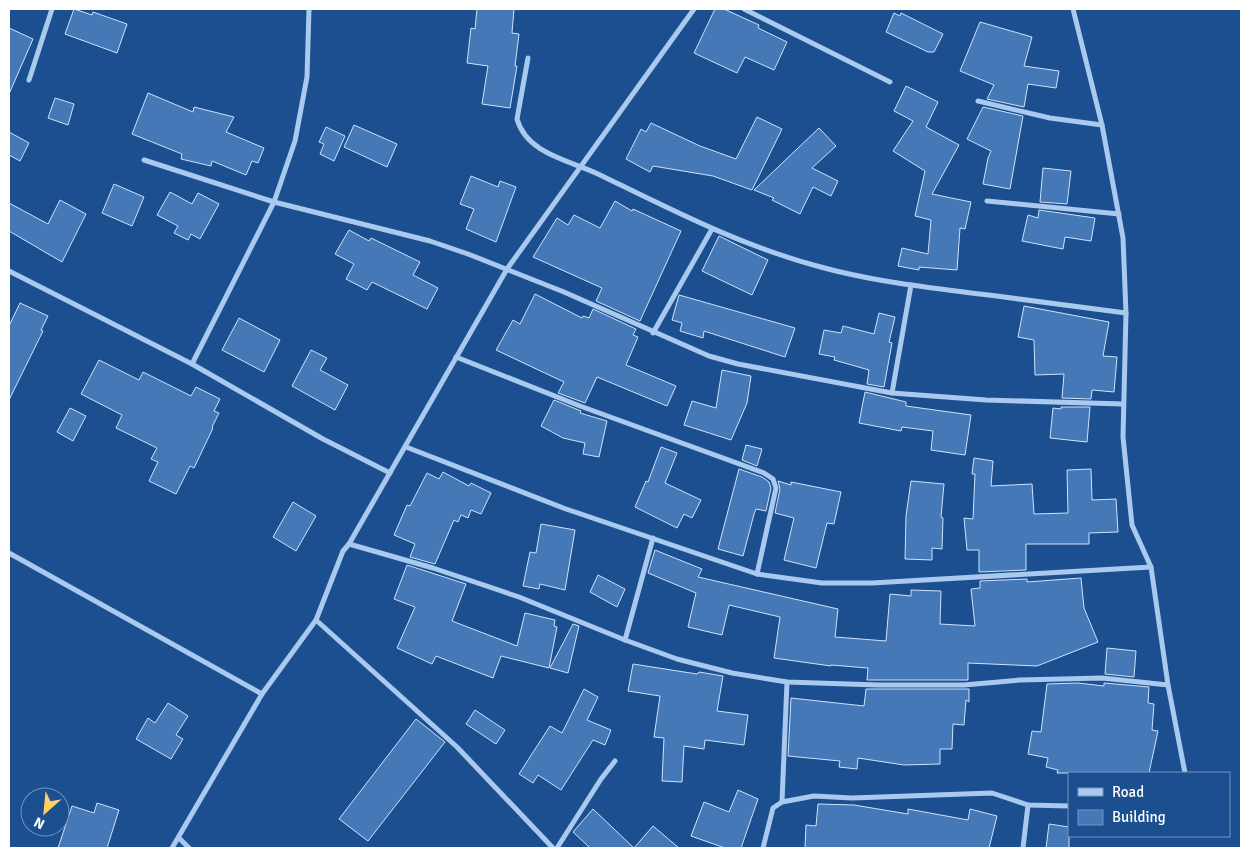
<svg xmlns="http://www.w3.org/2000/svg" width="1250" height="857" viewBox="0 0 1250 857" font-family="Signika,sans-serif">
	<rect width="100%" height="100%" fill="#1b4f8f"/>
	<g fill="#4478b7" stroke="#cfe3fa">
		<path d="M74,9L92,15L93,12L127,24L117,53L65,34Z"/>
		<path d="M477,9H514L512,33L519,34L515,66H517L510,108L482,104L488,66L467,63L471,28L475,29Z"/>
		<path d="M715,9H724L759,25L758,28L787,42L774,70L745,57L737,73L694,53Z"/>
		<path d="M894,13L900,16L901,13L943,34L934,52H928L886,32Z"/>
		<path d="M980,22L1032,37L1024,66L1059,71L1056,88L1028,84L1024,107L987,99L994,85L960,71Z"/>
		<path d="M9,28L33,39L9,94Z"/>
		<path d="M906,86L938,102L926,127L959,145L932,194L971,202L965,229L960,228L957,270L919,267V270L898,266L902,248L928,254L931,220L915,216L925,171L893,151L913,121L894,111Z"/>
		<path d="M148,93L193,112L194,107L234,117L226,132L264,148L258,163L252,161L246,175L212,161L211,166L181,159L182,154L132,134Z"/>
		<path d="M55,98L74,104L68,125L48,118Z"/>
		<path d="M983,107L1023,116L1010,189L983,184L988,158L991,151L967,139Z"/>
		<path d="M757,117L782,129L752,190L713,176L653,166L650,172L626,159L641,129L646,132L651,123L700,146L736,159Z"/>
		<path d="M354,125L397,144L387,167L344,147Z"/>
		<path d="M326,127L345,136L334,161L320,154L324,144L319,142Z"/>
		<path d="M819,128L836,146L812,168L838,181L831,196L813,187L800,214L772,200L774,198L754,190Z"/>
		<path d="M9,132L29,143L20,161L9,155Z"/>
		<path d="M1043,168L1071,171L1067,204L1040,202Z"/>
		<path d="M471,176L498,187L500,181L516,187L496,242L466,229L474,209L460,204Z"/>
		<path d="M114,184L144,197L132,226L102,213Z"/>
		<path d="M170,192L192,204L198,193L219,204L200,239L191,234L188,240L174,233L178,226L157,215Z"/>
		<path d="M60,200L86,214L62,262L9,231V203L48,224Z"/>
		<path d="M615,201L632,211L633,209L681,231L640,321L596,301L602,288L533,257L557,218L568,225L574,215L600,228Z"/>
		<path d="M1039,210L1095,218L1091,241L1065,237L1063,249L1022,241L1028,215L1038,218Z"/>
		<path d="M349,230L369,241L371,238L420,262L413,275L438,288L427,309L372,282L367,290L346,279L354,264L335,254Z"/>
		<path d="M719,236L768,260L752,295L702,271Z"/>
		<path d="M535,294L582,318L583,316L589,318L593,309L636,329L633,335L638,337L626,365L676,386L667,406L597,377L585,403L558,393L564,382L496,350L513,320L520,324Z"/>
		<path d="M679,295L795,328L785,357L704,331L703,338L680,331L682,323L672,320Z"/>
		<path d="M20,303L48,316L41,330L43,331L9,400V326Z"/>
		<path d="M1024,306L1109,322L1103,356L1117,357L1114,392L1092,390L1091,399L1062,398L1064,374L1035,375L1034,340L1018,337Z"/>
		<path d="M879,313L895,317L889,342L892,343L884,387L867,384L869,370L834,360L835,357L819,354L824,330L841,333L843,326L874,334Z"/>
		<path d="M239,318L280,340L264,372L222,350Z"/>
		<path d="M311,350L327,358L320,370L348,385L335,410L292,386Z"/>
		<path d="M99,360L139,380L143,372L191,396L196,387L220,399L214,411L219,413L212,427L213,428L194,468L190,466L176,494L149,481L158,462L151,459L157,448L116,428L122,415L81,394Z"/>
		<path d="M722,370L751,376L747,403L731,440L684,425L692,401L716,408Z"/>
		<path d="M865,392L906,402V406L971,415L965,455L931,450L933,431L902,427L901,431L859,423Z"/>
		<path d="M554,400L581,411L580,413L607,421L599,457L583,454L585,443L563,438L541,426Z"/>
		<path d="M1061,407H1090L1087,442L1050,438L1053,408L1061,409Z"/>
		<path d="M70,408L86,416L73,441L57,432Z"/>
		<path d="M746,445L762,449L757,466L742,460Z"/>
		<path d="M661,447L677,453L665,483L701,500L692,518L684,514L677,528L635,507L646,481L648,482Z"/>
		<path d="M974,458L993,461L991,486L1032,484L1034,514L1068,513L1067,470L1091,469L1092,500L1116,499L1118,532L1089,533V544H1026V570L979,572V550H967L964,518L973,519L975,474H972Z"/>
		<path d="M739,469L762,477L769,482L771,488L766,511L756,509L754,514L743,556L718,549Z"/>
		<path d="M443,472L469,486L471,483L491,493L481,514L471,510L468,518L461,515L458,522L454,520L435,564L410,557L415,544L394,535L407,505L410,506L427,473L439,479Z"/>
		<path d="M778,481L791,485V482L841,492L834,524L827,523L816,568L784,560L794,518L775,513L780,489Z"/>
		<path d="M911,481L944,484L941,517L943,518L942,549L932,548V560L905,559L906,516Z"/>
		<path d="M293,502L316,516L296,551L273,537Z"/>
		<path d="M541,524L575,530L565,590L540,584L539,589L523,586L530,552L536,553Z"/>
		<path d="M655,550L702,569L698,577L838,609L835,637L886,641L890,594L911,596V590L941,591L940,624L975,626L971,589L980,588V581L1027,579V582L1081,578L1084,608L1098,642L1037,666L968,663V680H867L868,668L831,665V666L774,658L780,617L729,605L722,635L688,627L696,593L648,573Z"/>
		<path d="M407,565L466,584L452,621L517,646L525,613L555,620L554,626L557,627L549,668L501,656L493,678L436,656L432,664L397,648L415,607L394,599Z"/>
		<path d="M598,575L625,589L617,607L590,592Z"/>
		<path d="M573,624L579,626L568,673L550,668Z"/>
		<path d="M1107,648L1136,651L1134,677L1105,674Z"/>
		<path d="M633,664L697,674L699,672L723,676L717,711L748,715L744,745L705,740L704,749L684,746L682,782L662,781L664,738L654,737L660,696L628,691Z"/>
		<path d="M1078,683L1104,686V683L1149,687L1148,703L1154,704L1152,730L1158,731L1149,773H1057L1058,770L1046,767L1048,758L1028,754L1032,731L1041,732L1047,684Z"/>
		<path d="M584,689L598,697L587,720L611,730L605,745L593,740L561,790L538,775L533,783L519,774L550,726L562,733Z"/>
		<path d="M866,689H969V702L966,700L964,725L953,724L952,749H940V764L904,765L858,758L857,769L839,767L840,761L788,756L791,698L864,706Z"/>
		<path d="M168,703L188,716L176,735L183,739L171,759L136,739L148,718L155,723Z"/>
		<path d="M475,710L505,730L496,744L466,724Z"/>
		<path d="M416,719L445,742L368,841L339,819Z"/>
		<path d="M738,790L758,799L741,848H725L691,836L704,802L729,812Z"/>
		<path d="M97,803L119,810L107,848H58L72,806L94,813Z"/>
		<path d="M818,804L854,805L908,814V809L968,820L970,809L997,816L989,848H805L806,825L816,826Z"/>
		<path d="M593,809L634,848L653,826L679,848H590L573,832Z"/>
		<path d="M1049,824L1069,827V848H1046Z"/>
	</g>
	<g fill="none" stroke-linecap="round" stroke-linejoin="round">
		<g stroke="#a9c9ee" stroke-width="5">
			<path d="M744,9L890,82"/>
			<path d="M1073,9L1102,125L1123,238L1126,313L1123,437L1132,525L1151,567L1168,685L1185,773"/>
			<path d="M528,58L517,119C527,154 569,160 598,174C670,209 739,245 817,266C870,281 925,287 980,294C1029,300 1078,307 1126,313"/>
			<path d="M29,80L52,9"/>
			<path d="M978,101L1050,118L1102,125"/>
			<path d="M144,160L274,202L430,241L468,254L564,292L709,356L738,364L892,393L986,400L1123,404"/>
			<path d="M987,201L1119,214"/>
			<path d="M9,271L192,364L323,439L390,473"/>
			<path d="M653,333L712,229"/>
			<path d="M456,357L580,406L764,473L773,479L776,488L757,574"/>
			<path d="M192,364L274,202L295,141L307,77L309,9"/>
			<path d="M892,393L911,285"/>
			<path d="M406,447L566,509L757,574L822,583H872L1151,567"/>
			<path d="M349,544L433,568L519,597L625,640L677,659L732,673L787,682L878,685H964L1020,680L1102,678L1168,685"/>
			<path d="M9,553L262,694"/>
			<path d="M316,620L457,747L553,848"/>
			<path d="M625,640L653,538"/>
			<path d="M782,802L787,682"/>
			<path d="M179,838L189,848"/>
			<path d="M172,848L262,694L316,620L343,551L349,544L507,269L694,9"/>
			<path d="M557,848L601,779L615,761"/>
			<path d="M763,848L773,808L782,802L814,796L852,798L992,793L1028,805L1069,806"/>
			<path d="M1023,848L1028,805"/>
		</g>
	</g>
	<rect width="1250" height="857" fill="none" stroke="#ffffff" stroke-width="20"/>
	<rect x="1068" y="772" width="162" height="65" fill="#1b4f8f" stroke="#7695bc"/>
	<rect x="1078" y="788" width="25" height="8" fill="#a9c9ee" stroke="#7695bc"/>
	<text x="1112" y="797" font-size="15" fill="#ffffff">Road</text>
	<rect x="1078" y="810" width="25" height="15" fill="#4478b7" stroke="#7695bc"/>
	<text x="1112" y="822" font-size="15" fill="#ffffff">Building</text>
	<g transform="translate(45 812) rotate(207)"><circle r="24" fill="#1b4f8f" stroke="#7695bc"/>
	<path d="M0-4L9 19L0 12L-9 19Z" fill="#ffd166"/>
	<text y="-8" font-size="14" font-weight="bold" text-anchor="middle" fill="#ffffff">N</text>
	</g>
</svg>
